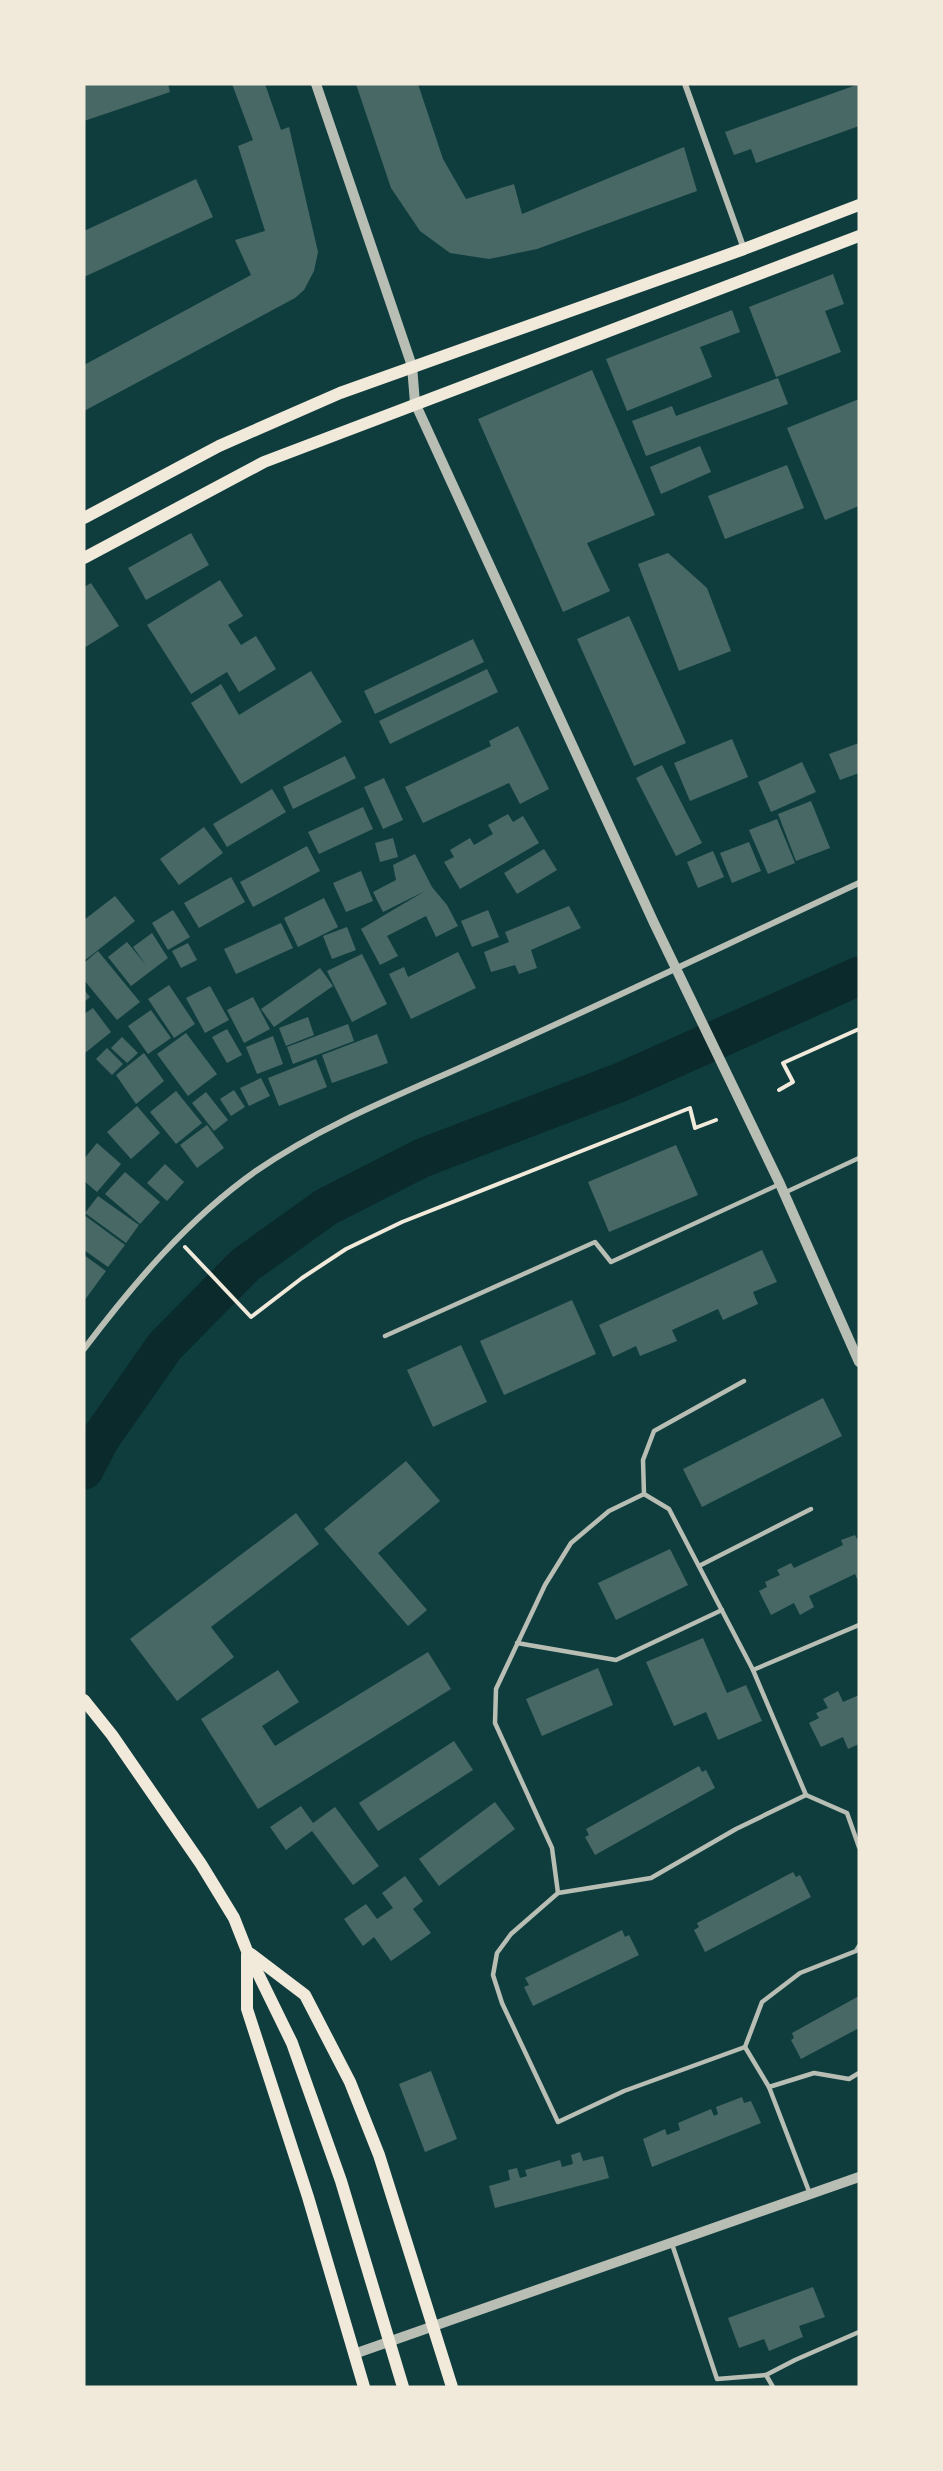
<svg xmlns="http://www.w3.org/2000/svg" width="943" height="2471" viewBox="0 0 943 2471" font-family="'Titillium Web',sans-serif">
	<rect width="100%" height="100%" fill="#0f3d3e"/>
	<g fill="none" stroke-linecap="round" stroke-linejoin="round">
		<path stroke="#0a2a2b" stroke-width="39" d="M84,1470L100,1439L165,1346L245,1265L326,1207L422,1158L621,1082L859,976"/>
	</g>
	<g fill="#486865">
		<path d="M84,84H168L170,92L84,121Z"/>
		<path d="M232,84H265L281,130L289,127L318,252L314,271L304,290L295,298L84,411V365L251,275L235,240L265,231L238,146L253,140Z"/>
		<path d="M356,84H418L443,159L466,199L514,184L522,214L684,147L697,191L537,249L489,259L450,253L420,231L391,188Z"/>
		<path d="M859,84V126L756,163L751,149L734,155L725,132Z"/>
		<path d="M196,179L213,217L84,277V231Z"/>
		<path d="M833,274L844,304L825,311L841,352L776,377L749,307Z"/>
		<path d="M732,310L740,332L700,347L712,377L627,411L606,359Z"/>
		<path d="M592,370L655,515L587,543L610,591L563,612L478,419Z"/>
		<path d="M778,378L788,404L646,456L632,421L672,406L676,416Z"/>
		<path d="M859,399V506L825,520L787,428Z"/>
		<path d="M700,446L711,472L661,494L650,467Z"/>
		<path d="M787,465L804,508L725,539L708,496Z"/>
		<path d="M191,533L209,565L146,600L128,568Z"/>
		<path d="M668,553L707,588L731,651L679,671L638,564Z"/>
		<path d="M220,580L243,616L228,625L241,645L256,636L276,669L239,692L227,672L191,694L147,625Z"/>
		<path d="M91,583L119,626L84,648V587Z"/>
		<path d="M629,616L686,743L634,766L577,639Z"/>
		<path d="M473,639L484,662L375,714L364,691Z"/>
		<path d="M487,669L498,692L390,744L379,721Z"/>
		<path d="M311,671L342,722L241,784L191,703L221,684L239,715Z"/>
		<path d="M518,726L549,789L520,804L509,783L423,823L405,787L491,746L489,741Z"/>
		<path d="M732,739L748,777L690,801L674,763Z"/>
		<path d="M859,743V773L840,780L829,754Z"/>
		<path d="M345,756L356,778L293,809L283,787Z"/>
		<path d="M802,762L816,792L771,812L758,782Z"/>
		<path d="M662,765L702,843L676,856L636,778Z"/>
		<path d="M384,778L403,820L383,829L364,787Z"/>
		<path d="M272,789L286,812L227,847L213,824Z"/>
		<path d="M811,801L830,848L796,861L778,814Z"/>
		<path d="M363,807L373,829L319,854L308,832Z"/>
		<path d="M508,814L513,822L523,816L539,843L460,889L444,862L454,857L450,850L470,838L474,845L493,834L488,825Z"/>
		<path d="M777,819L795,863L768,874L749,830Z"/>
		<path d="M204,827L223,853L179,885L160,859Z"/>
		<path d="M393,838L398,857L380,862L375,843Z"/>
		<path d="M749,842L761,871L732,883L720,853Z"/>
		<path d="M307,846L320,871L253,907L240,882Z"/>
		<path d="M544,849L557,870L517,894L504,873Z"/>
		<path d="M713,851L724,877L698,888L687,862Z"/>
		<path d="M415,854L432,887L447,905L458,926L436,937L426,916L387,936L398,956L380,965L361,929L425,891L383,912L373,892L396,880L393,865Z"/>
		<path d="M361,871L373,901L346,912L333,883Z"/>
		<path d="M231,877L245,902L199,928L184,903Z"/>
		<path d="M115,896L135,921L84,961V920Z"/>
		<path d="M324,898L338,927L298,947L284,918Z"/>
		<path d="M569,906L581,928L531,950L537,968L519,974L515,965L491,972L484,952L509,942L505,932Z"/>
		<path d="M173,910L190,937L168,950L152,923Z"/>
		<path d="M488,910L499,937L472,947L461,921Z"/>
		<path d="M281,923L293,948L236,974L224,949Z"/>
		<path d="M347,927L356,950L332,959L323,936Z"/>
		<path d="M152,933L168,958L131,986L108,957L127,942L146,965L133,947Z"/>
		<path d="M188,943L197,960L181,968L172,951Z"/>
		<path d="M98,951L140,1002L117,1020L84,980V963Z"/>
		<path d="M458,952L476,988L411,1019L389,974L404,967L408,977Z"/>
		<path d="M362,954L387,1004L352,1022L327,971Z"/>
		<path d="M320,968L333,986L274,1027L261,1009Z"/>
		<path d="M169,985L195,1024L174,1038L148,999Z"/>
		<path d="M210,986L229,1020L205,1033L186,998Z"/>
		<path d="M84,990L90,997L84,1002Z"/>
		<path d="M253,997L270,1029L244,1043L227,1010Z"/>
		<path d="M93,1008L111,1032L85,1053L84,1014Z"/>
		<path d="M151,1010L171,1038L148,1054L128,1026Z"/>
		<path d="M308,1017L314,1035L286,1046L279,1028Z"/>
		<path d="M348,1024L354,1041L293,1064L287,1047Z"/>
		<path d="M227,1029L242,1055L227,1063L212,1037Z"/>
		<path d="M186,1033L217,1074L188,1096L157,1054Z"/>
		<path d="M377,1034L388,1063L332,1083L322,1055Z"/>
		<path d="M273,1036L283,1064L257,1074L246,1047Z"/>
		<path d="M122,1037L138,1053L127,1063L111,1048Z"/>
		<path d="M107,1048L123,1064L112,1075L96,1059Z"/>
		<path d="M144,1053L164,1081L136,1104L116,1075Z"/>
		<path d="M316,1059L327,1087L279,1106L268,1078Z"/>
		<path d="M261,1078L270,1096L249,1106L240,1088Z"/>
		<path d="M234,1090L245,1107L231,1116L220,1099Z"/>
		<path d="M176,1091L202,1123L176,1144L150,1112Z"/>
		<path d="M206,1092L228,1120L214,1131L192,1103Z"/>
		<path d="M137,1106L160,1133L131,1159L107,1132Z"/>
		<path d="M207,1125L224,1148L197,1168L180,1145Z"/>
		<path d="M97,1143L121,1164L97,1192L84,1181V1159Z"/>
		<path d="M676,1145L698,1195L609,1232L588,1182Z"/>
		<path d="M165,1164L184,1182L167,1201L147,1183Z"/>
		<path d="M125,1172L160,1202L140,1224L105,1194Z"/>
		<path d="M98,1196L139,1225L126,1243L85,1213Z"/>
		<path d="M84,1215L125,1245L108,1267L84,1250Z"/>
		<path d="M762,1250L777,1282L753,1292L758,1304L723,1320L718,1309L672,1330L677,1341L640,1356L636,1346L613,1357L599,1325Z"/>
		<path d="M84,1255L106,1271L84,1301Z"/>
		<path d="M572,1300L596,1354L504,1395L480,1341Z"/>
		<path d="M461,1345L487,1402L433,1427L407,1370Z"/>
		<path d="M823,1398L842,1436L702,1507L683,1469Z"/>
		<path d="M406,1461L440,1501L378,1553L427,1610L408,1626L324,1529Z"/>
		<path d="M296,1513L319,1544L211,1627L234,1657L177,1701L130,1639Z"/>
		<path d="M855,1535L857,1539L859,1538V1583L855,1574L809,1596L814,1607L800,1615L794,1603L771,1615L759,1591L767,1587L765,1582L780,1575L777,1570L791,1563L794,1568L843,1545L841,1540Z"/>
		<path d="M670,1549L688,1585L616,1620L598,1583Z"/>
		<path d="M703,1638L727,1693L746,1685L762,1721L718,1740L706,1712L674,1726L646,1662Z"/>
		<path d="M428,1652L451,1689L258,1809L201,1719L278,1670L299,1702L262,1726L275,1746Z"/>
		<path d="M598,1668L613,1705L542,1736L526,1699Z"/>
		<path d="M838,1691L843,1702L859,1695V1744L848,1749L843,1737L821,1747L809,1723L819,1718L816,1713L828,1708L823,1699Z"/>
		<path d="M454,1741L473,1770L378,1831L359,1803Z"/>
		<path d="M699,1766L702,1772L706,1770L715,1788L595,1855L585,1837L589,1835L586,1829Z"/>
		<path d="M495,1802L515,1829L439,1886L419,1859Z"/>
		<path d="M301,1806L313,1823L335,1807L379,1866L353,1885L312,1831L286,1850L270,1827Z"/>
		<path d="M793,1872L796,1877L800,1875L811,1897L705,1952L694,1930L699,1927L697,1923Z"/>
		<path d="M405,1876L423,1901L413,1909L431,1933L391,1961L374,1937L363,1946L344,1919L366,1904L377,1919L393,1908L382,1893Z"/>
		<path d="M622,1930L625,1937L629,1935L639,1955L533,2006L524,1987L529,1985L525,1978Z"/>
		<path d="M859,1996V2028L801,2059L791,2040L794,2038L792,2033Z"/>
		<path d="M431,2071L457,2139L425,2152L399,2084Z"/>
		<path d="M742,2097L744,2103L751,2101L761,2123L652,2167L643,2139L665,2129L667,2135L680,2130L678,2123L711,2109L714,2116L718,2114L716,2107Z"/>
		<path d="M580,2152L583,2161L603,2156L609,2178L495,2208L489,2186L510,2180L508,2170L517,2168L520,2178L527,2176L525,2170L560,2160L562,2167L573,2164L571,2155Z"/>
		<path d="M813,2287L825,2317L799,2326L803,2337L769,2351L764,2339L739,2348L728,2318Z"/>
	</g>
	<g fill="none" stroke-linecap="round" stroke-linejoin="round">
		<g stroke="#f1e9da" stroke-width="4">
			<path d="M779,1090L793,1082L783,1063L859,1029"/>
			<path d="M185,1247L251,1317L302,1278L346,1249L402,1222L690,1108L695,1128L716,1120"/>
		</g>
		<g stroke="#b8beb3" stroke-width="4.5">
			<path d="M784,1193L859,1158"/>
			<path d="M385,1336L595,1242L611,1262L780,1184"/>
			<path d="M644,1494L669,1509L753,1670L806,1795L847,1813L859,1847"/>
			<path d="M699,1566L811,1509"/>
			<path d="M517,1643L616,1660L722,1610"/>
			<path d="M753,1670L859,1625"/>
			<path d="M558,1893L552,1848L495,1723L496,1689L545,1585L571,1543L609,1511L644,1494L643,1460L654,1431L744,1381"/>
			<path d="M745,2047L624,2091L558,2122L502,2003L493,1975L497,1953L511,1934L558,1893L651,1878L736,1829L806,1795"/>
			<path d="M769,2087L814,2073L849,2079L859,2073"/>
			<path d="M810,2194L769,2087L745,2047L762,2002L800,1973L856,1951L859,1946"/>
			<path d="M672,2244L717,2379L766,2375"/>
			<path d="M773,2387L766,2375L795,2360L859,2332"/>
		</g>
		<g stroke="#b8beb3" stroke-width="6">
			<path d="M685,84L744,249"/>
			<path d="M84,1349C134,1283 188,1219 256,1171C330,1120 415,1089 495,1052C617,997 738,939 859,883"/>
		</g>
		<g stroke="#b8beb3" stroke-width="10">
			<path d="M316,84L412,366L415,403L654,923L780,1184L859,1362"/>
			<path d="M354,2354L859,2177"/>
		</g>
		<g stroke="#f1e9da" stroke-width="12">
			<path d="M84,518L219,446L340,393L744,249L859,205"/>
			<path d="M84,558L264,462L859,236"/>
			<path d="M84,1700L112,1735L201,1864L234,1918L247,1951L292,2043L341,2181L403,2387"/>
			<path d="M251,1954L305,1995L350,2082L379,2155L452,2387"/>
			<path d="M247,1955V2009L308,2197L364,2387"/>
		</g>
	</g>
	<rect width="943" height="2471" fill="none" stroke="#f1e9da" stroke-width="171"/>
</svg>
